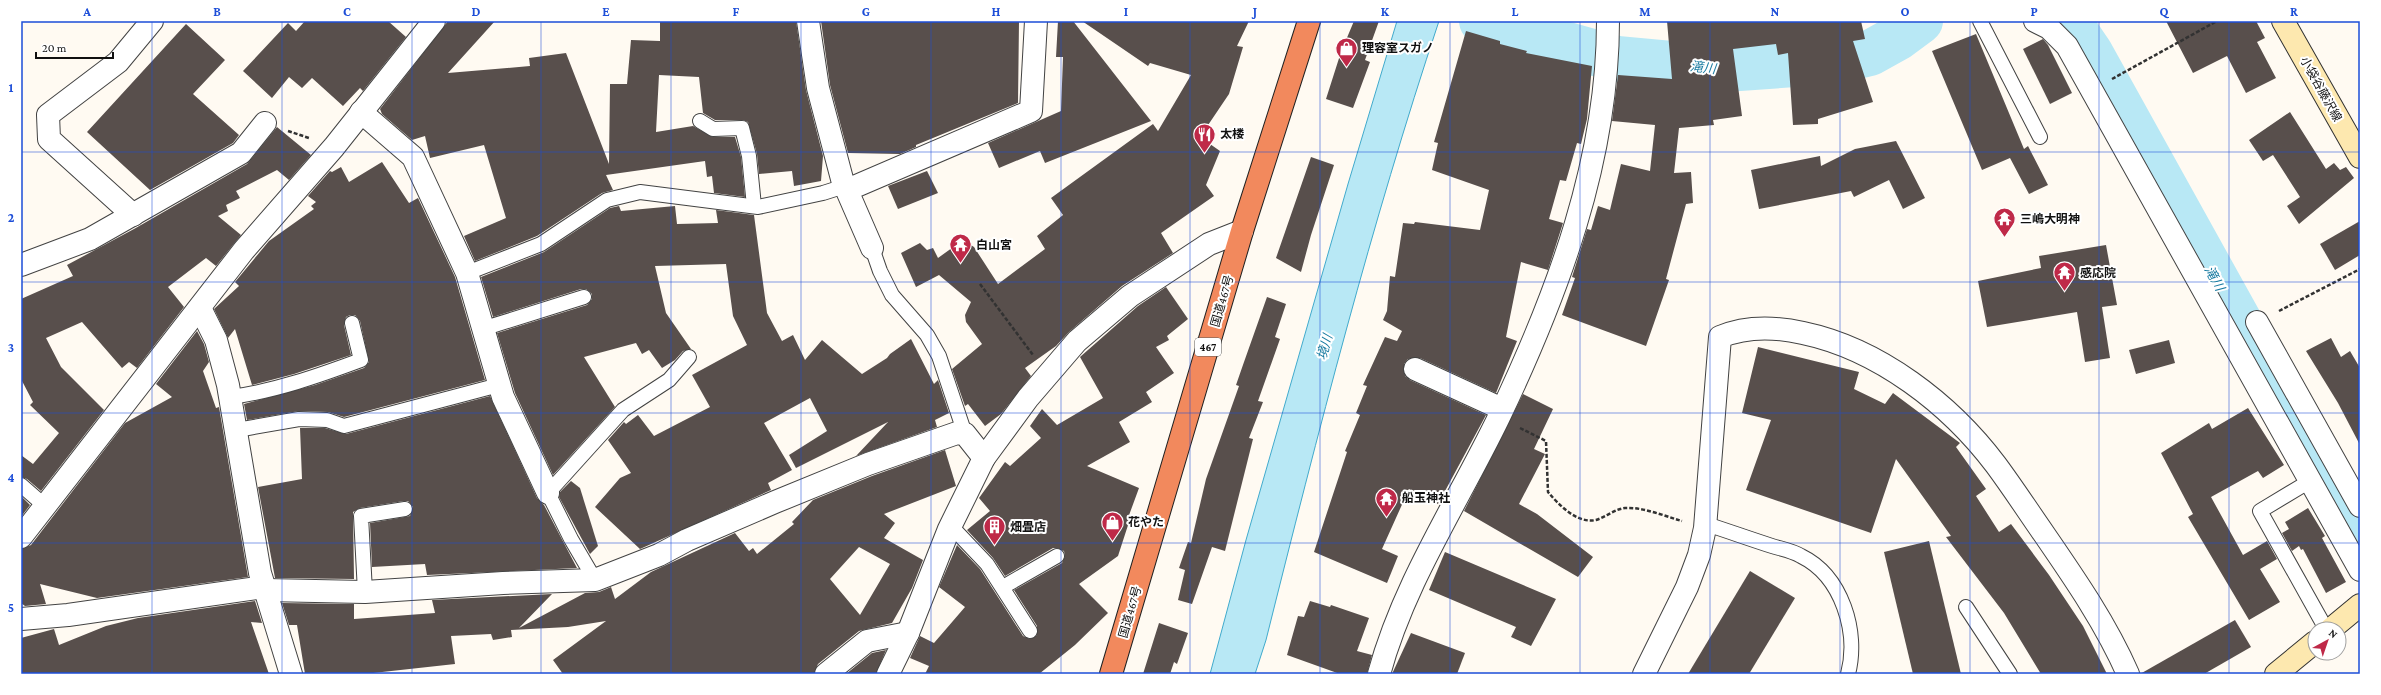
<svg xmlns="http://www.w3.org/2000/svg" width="2381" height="695" viewBox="0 0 2381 695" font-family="'Crimson Pro','Noto Sans JP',serif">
	<rect width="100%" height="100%" fill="#fffaf2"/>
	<path fill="#b8e8f5" stroke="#40aacc" d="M1397,21H1439C1371,225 1318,432 1266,640L1255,674H1210L1246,540L1348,184Z"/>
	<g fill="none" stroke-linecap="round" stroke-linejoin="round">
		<g stroke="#b8e8f5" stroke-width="46">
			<path d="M1482,21L1617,59L1725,69L1837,61L1870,53L1897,38L1920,21"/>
			<path d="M2064,21L2075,31L2090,53L2360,539"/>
		</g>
	</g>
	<g fill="#584f4c" fill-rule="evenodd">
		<path d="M305,21H388L406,37L363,91L360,88L343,106L312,78L302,88L289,77L272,98L243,71L288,23L296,31Z"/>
		<path d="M448,21H495L448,73L530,66L529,58L566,53L609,164L610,84H627L631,40L660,41V21H796L806,90L823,156L821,181L794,186L792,171L759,174L757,154L748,122L742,120H715L703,113L699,77L659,75L656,132L693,126L713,137H735L741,157L745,197L714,193L712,176L707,177L705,161L606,175L613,190L602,193L537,236L475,261L464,236L506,218L484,145L430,158L425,136L412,140L382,114L380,109Z"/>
		<path d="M821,21H1019L1018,103L916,145V147L900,154L848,153L830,85Z"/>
		<path d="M1058,21H1073L1151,121L1045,163L1040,151L999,168L988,143L1061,111L1063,57H1056Z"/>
		<path d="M1082,21H1249L1237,46L1243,47L1229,94L1200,137L1220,151L1206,185L1214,196L1161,233L1173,253L1122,286L1069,332L1056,346L1025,368L1031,376L1001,414L985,426L968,404L965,406L952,369L982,344L966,322L965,315L971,302L939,275L916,287L901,253L920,243L927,250L933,248L938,258L963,240L974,247L998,284L1045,249L1037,236L1063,215L1051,198L1153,124L1158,131L1191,75L1150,63L1148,66Z"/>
		<path d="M1354,21H1379L1365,60L1370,62L1353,108L1326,99L1341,52Z"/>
		<path d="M1667,21H1861L1865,39L1853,41L1873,102L1818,119V124L1793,125L1788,53L1778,55L1776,44L1733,49L1742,116L1713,120L1714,125L1679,128L1674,173L1691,172L1693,203L1686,204L1666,279L1669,280L1646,346L1562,315L1575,278L1572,277L1587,229L1591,230L1598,206L1610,210L1621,164L1650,171L1655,125L1612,121L1618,75L1672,79Z"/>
		<path d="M2166,21H2256L2265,38L2257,42L2276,78L2246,93L2227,56L2193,73Z"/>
		<path d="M186,24L225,60L193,94L239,135L233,143L150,190L87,132Z"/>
		<path d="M1466,31L1500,41V44L1527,51L1526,53L1592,66L1587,119L1581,144L1577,143L1566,181L1560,180L1549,219L1563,223L1548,270L1521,262L1506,337L1517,341L1496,393L1420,358L1408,359L1404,364L1405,376L1410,380L1486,415L1438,504L1409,489L1382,549L1398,556L1387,583L1314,552L1347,452L1345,451L1360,415L1356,413L1367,386L1363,385L1385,337L1397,341L1402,331L1383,320L1387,311L1390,276L1395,277L1403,223L1414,224L1415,222L1480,230L1489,190L1432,170L1438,143L1434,142Z"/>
		<path d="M1976,34L2024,149L2028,146L2048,185L2029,194L2010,158L1982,170L1932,51Z"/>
		<path d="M2043,39L2048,45L2072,93L2050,104L2023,49Z"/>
		<path d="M2290,112L2326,169L2334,163L2340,170L2346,167L2354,178L2299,224L2287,206L2300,197L2273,155L2263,161L2249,140Z"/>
		<path d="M277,127L311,155L289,180L277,170L236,191L240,198L226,205L228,211L218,216L241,235L216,266L206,258L168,287L184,307L137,368L129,362L122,368L82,322L46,338L61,367L104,410L41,491L27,479L21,477V455L33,464L59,433L30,405L33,402L21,379V299L73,276L67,265L134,229L247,164Z"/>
		<path d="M1896,141L1925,198L1903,209L1889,180L1854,197L1851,191L1759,209L1751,170L1820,156L1821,166L1855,149Z"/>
		<path d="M1311,157L1334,165L1311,235L1301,272L1276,258Z"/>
		<path d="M382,162L409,203L418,198L455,277L485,380L344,417L328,412L299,411L247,420L244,404L315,385L364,368L369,362L360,321L355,315H350L346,317L344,325L351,355L294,374L252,385L235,329L228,338L214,309L239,286L235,282L269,241L314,209L311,206L316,202L308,196L330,171L332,172L341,167L349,182Z"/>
		<path d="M927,171L938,193L898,209L888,186Z"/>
		<path d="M619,206L621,211L675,206L677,224L718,223L716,210L754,215L767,313L782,341L793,335L805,360L822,340L862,374L887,358L890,354L911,339L934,384L938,380L949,413L935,420L937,427L856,456L888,422L796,468L789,455L827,431L810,398L764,423L792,470L768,483L771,490L640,549L595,507L620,478L631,473L608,440L624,422L626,424L638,415L654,436L710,407L692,375L747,345L733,316L726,264L655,266L666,313L691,349L683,351L675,360L662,368L649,350L642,354L636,343L584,357L615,407L553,475L515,393L497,333L587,305L592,299V294L586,289H581L493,317L481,277L544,252L610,208Z"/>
		<path d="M2360,221V255L2335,270L2320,244Z"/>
		<path d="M2106,245L2117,305L2102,307L2110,358L2085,362L2077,312L1987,327L1978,281L2041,268L2039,256Z"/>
		<path d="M1166,287L1188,319L1167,336L1169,340L1156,347L1174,373L1146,392L1152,402L1119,422L1130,442L1087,466L1139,488L1128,518L1130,519L1118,556L1079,584L1108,613L1075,645L1039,674H925L929,666L910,658L920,636L934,643L965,607L939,587L957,545L980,569L1023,636L1030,639L1037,635V626L1014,590L1062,563L1065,556L1064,551L1057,548H1053L1005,576L993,558L967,530L990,511L979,498L1005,462L1010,466L1041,438L1030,426L1042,409L1057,425L1103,398L1080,357L1138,306Z"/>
		<path d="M1267,297L1286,304L1275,337L1280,339L1258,401L1263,402L1249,438L1253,439L1225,551L1212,547L1192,604L1178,600L1185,570L1179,568L1188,542L1191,543L1206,479L1239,386L1236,385L1244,362Z"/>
		<path d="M197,331L204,344L209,362L203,371L216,408L219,407L248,577L97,598L40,584L46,604L25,606L21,603V549L31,545L125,423L172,397L156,384Z"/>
		<path d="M2331,338L2341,357L2350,351L2360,368V445L2338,403L2306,351Z"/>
		<path d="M2169,340L2175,363L2136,374L2129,350Z"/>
		<path d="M1758,347L1859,372L1854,389L1885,404L1893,393L1960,443L1956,447L1986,489L1976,496L1999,532L2011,524L2049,575L2083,626L2107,674H2041L2004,613L1946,537L1951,536L1896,459L1871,533L1746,490L1771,420L1742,413Z"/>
		<path d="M1523,394L1553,409L1534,449L1545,454L1519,504L1537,514L1593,557L1578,577L1464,511Z"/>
		<path d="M490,396L537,498L544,505L577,568L427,575L425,564L372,567L370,523L410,516L413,507L408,501H404L360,508L353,512L354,579L275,578L258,487L302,479L300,428H325L346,434Z"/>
		<path d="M2248,408L2284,465L2263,478L2258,471L2211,497L2243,555L2267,541L2277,559L2260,569L2280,602L2249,620L2188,517L2193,514L2161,453L2209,423L2212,429Z"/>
		<path d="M945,450L956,486L884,514L895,523L884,538L923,560L912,588L892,623L859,631L818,664L814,674H563L553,660L606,621L568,627L511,630L512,637L493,640L491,634L451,636L455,664L364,674H305L297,625H289L282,603L354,604V619L435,613L432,600L552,594L519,628L585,593L599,592L611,587L615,599L651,572L735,533L749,551L753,548L757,554L794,524L792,522L813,500L872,476ZM859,547L890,564L860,615L830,579Z"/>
		<path d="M571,481L580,488L598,546L590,554L559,497L560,492Z"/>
		<path d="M21,496L30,505L21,517Z"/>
		<path d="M2308,508L2325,536L2322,538L2346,582L2326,593L2303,549L2301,550L2299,546L2292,551L2282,533L2289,529L2285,522Z"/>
		<path d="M1929,541L1961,674H1913L1884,552Z"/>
		<path d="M1445,552L1556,599L1531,646L1511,637L1516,627L1429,590Z"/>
		<path d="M1750,571L1795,598L1749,674H1688Z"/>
		<path d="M255,601L262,623L251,622L269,674H21V638L54,629L59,645L106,626L138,618Z"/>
		<path d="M1310,601L1330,607L1331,605L1369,618L1357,651L1372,655L1367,674H1340L1287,655L1298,616L1304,617Z"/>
		<path d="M2235,620L2251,647L2204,674H2140Z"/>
		<path d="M1159,623L1188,633L1177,664L1174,662L1170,674H1143Z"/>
		<path d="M1411,633L1465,653L1457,674H1392Z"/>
		<path d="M886,650L876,674H846L872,653Z"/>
	</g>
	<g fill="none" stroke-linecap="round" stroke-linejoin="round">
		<defs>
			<g id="lane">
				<path d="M1980,21L2040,137"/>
				<path d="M700,121L713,129L742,128L749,156L754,206"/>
				<path d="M872,248L880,271L892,295L927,335L939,356L965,434"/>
				<path d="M467,273L541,244L607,200L640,192L758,207L823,193L845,186"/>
				<path d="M482,329L584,297"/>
				<path d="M231,397C275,391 318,376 361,360L352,323"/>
				<path d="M237,430L299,419L327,420L344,426L499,385"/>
				<path d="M2310,481L2260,511L2326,629"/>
				<path d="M21,485L45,506"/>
				<path d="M1706,524C1728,531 1750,539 1772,546C1782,549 1793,551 1801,556C1842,576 1859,632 1848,674"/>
				<path d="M951,526L987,564L1030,631"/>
				<path d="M595,580L571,539L548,493L623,410L669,380L689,357"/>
				<path d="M1003,587L1057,556"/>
				<path d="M365,592L361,516L405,509"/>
				<path d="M1966,607L2010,674"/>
			</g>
			<g id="street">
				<path d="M808,21L818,88L842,179L872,248"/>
				<path d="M2035,21L2049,28L2067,46L2360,570"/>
				<path d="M361,112L413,157L467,273L503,397L548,493"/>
				<path d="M847,190L1031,111L1036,21"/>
				<path d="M133,215L49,139L48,115L118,62L152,21"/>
				<path d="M21,265L90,239L241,153L265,123"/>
				<path d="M200,308L216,340L228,385L260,573L291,674"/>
				<path d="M2257,322L2360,506"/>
				<path d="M1415,369L1502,409"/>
				<path d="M21,537L244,250L334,147L434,21"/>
				<path d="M265,590L365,592L503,583L595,580L659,555L687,540L775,502L868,464L957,433L965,434L984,458"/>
				<path d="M21,619L68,615L264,587"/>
				<path d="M826,674L867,641L908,633"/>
				<path d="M888,674L908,633L949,529L984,458L1028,398L1077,341L1130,296L1209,244L1242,231"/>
				<path d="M1379,674C1404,582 1458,502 1499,417C1558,293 1608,160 1608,21"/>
				<path d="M1644,674L1687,587L1699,555L1705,528L1720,337C1746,326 1776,327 1803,333C1879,349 1950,404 1996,465C2013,488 2028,511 2044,534C2075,579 2106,624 2128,674"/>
			</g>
			<g id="secondary">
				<path d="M2283,21L2360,157"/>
				<path d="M2331,629L2360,605"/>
				<path d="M2276,674L2315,642"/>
			</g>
			<path id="highway" d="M1111,674L1242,231L1309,21"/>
		</defs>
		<use href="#lane" stroke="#434343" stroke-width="16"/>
		<use href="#street" stroke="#434343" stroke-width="24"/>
		<use href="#secondary" stroke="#323232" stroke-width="24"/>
		<use href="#highway" stroke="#212121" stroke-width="24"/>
		<g stroke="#323232" stroke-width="2.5" stroke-dasharray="4 2" stroke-linecap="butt">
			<path d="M2112,79L2217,21"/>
			<path d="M288,131L309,138"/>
			<path d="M980,284L1033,355"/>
			<path d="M2279,311L2360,269"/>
			<path d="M1520,428L1546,441L1548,492C1559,505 1577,524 1596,520C1606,517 1615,509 1625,508C1644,507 1664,516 1682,521"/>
		</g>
		<use href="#lane" stroke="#fff" stroke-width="14"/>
		<use href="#street" stroke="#fff" stroke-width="22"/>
		<use href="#secondary" stroke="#fde8af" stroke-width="22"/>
		<use href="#highway" stroke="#f2895d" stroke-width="22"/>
	</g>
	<path fill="none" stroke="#1d4ed8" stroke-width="1" stroke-opacity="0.55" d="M152,21V674M282,21V674M412,21V674M541,21V674M671,21V674M801,21V674M931,21V674M1061,21V674M1190,21V674M1320,21V674M1450,21V674M1580,21V674M1710,21V674M1840,21V674M1970,21V674M2099,21V674M2229,21V674M21,152H2360M21,282H2360M21,413H2360M21,543H2360"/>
	<defs>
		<symbol id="shop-pin" viewBox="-11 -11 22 30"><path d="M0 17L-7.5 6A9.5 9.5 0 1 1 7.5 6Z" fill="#bf2948" stroke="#fff"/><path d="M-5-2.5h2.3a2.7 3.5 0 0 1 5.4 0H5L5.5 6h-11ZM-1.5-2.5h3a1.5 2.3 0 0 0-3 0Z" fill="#fff"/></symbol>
		<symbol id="restaurant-pin" viewBox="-11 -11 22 30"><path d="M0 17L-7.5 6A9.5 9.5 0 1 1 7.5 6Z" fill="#bf2948" stroke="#fff"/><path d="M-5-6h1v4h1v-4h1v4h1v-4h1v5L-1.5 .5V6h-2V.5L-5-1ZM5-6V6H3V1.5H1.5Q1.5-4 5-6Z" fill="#fff"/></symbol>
		<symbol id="temple-pin" viewBox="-11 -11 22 30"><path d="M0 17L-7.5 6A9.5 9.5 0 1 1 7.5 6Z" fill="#bf2948" stroke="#fff"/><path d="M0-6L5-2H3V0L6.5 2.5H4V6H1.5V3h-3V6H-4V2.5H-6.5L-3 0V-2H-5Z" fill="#fff"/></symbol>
		<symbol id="building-pin" viewBox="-11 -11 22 30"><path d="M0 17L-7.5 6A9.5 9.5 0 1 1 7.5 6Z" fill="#bf2948" stroke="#fff"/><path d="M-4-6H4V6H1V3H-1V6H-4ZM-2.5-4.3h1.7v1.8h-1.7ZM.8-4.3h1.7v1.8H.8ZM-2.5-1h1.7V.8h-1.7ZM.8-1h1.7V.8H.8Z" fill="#fff"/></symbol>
	</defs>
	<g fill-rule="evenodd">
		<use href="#shop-pin" x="1334" y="36" width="25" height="34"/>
		<use href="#restaurant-pin" x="1192" y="122" width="25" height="34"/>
		<use href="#temple-pin" x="1992" y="206" width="25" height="34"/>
		<use href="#temple-pin" x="948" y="232" width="25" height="34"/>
		<use href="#temple-pin" x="2052" y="260" width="25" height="34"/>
		<use href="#temple-pin" x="1374" y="486" width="25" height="34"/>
		<use href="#shop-pin" x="1100" y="510" width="25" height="34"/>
		<use href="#building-pin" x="982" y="514" width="25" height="34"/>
	</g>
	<g text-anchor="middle" stroke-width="4" stroke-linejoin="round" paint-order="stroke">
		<rect fill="#fff" stroke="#585858" stroke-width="1" x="1195" y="338" width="26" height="18" rx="3"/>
		<g font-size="11" font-weight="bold" fill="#101010">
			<text x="1208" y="351">467</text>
		</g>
		<g font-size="12" font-weight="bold" fill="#101010" stroke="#fff" text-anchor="start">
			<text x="1362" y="52">理容室スガノ</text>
			<text x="1220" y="138">太楼</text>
			<text x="2020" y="223">三嶋大明神</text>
			<text x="976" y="249">白山宮</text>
			<text x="2080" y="277">感応院</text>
			<text x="1402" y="502">船玉神社</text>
			<text x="1128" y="526">花やた</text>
			<text x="1010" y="531">畑畳店</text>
		</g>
		<g font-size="12" fill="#101010" stroke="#fff">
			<text transform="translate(2321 89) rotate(61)" y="4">小袋谷藤沢線</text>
			<text transform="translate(1222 301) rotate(-74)" y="4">国道467号</text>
			<text transform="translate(1130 612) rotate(-74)" y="4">国道467号</text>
		</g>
		<g font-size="13" font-style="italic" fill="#197ba1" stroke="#fff">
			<text transform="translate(1703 67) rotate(6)" y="5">滝川</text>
			<text transform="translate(2215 278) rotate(61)" y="5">滝川</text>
			<text transform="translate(1324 347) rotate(-74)" y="5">境川</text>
		</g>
	</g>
	<rect width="2381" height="695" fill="none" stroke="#ffffff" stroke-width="44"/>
	<g transform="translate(2327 641) rotate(40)"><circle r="19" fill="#ffffff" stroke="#9f9f9f"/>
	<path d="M0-3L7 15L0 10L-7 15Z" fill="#bf2948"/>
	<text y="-6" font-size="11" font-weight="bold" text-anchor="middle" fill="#101010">N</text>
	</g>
	<path d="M36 52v6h77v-6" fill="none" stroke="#101010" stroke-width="2"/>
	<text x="42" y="52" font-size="12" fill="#101010" stroke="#ffffff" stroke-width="3" paint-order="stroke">20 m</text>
	<rect x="22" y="22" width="2337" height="651" fill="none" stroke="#1d4ed8" stroke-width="1.5"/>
	<g font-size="13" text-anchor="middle" font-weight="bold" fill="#1d4ed8">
		<text x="87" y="16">A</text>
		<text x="217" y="16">B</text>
		<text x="347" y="16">C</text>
		<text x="476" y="16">D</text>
		<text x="606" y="16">E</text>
		<text x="736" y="16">F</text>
		<text x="866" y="16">G</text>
		<text x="996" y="16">H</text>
		<text x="1126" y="16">I</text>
		<text x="1255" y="16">J</text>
		<text x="1385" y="16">K</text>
		<text x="1515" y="16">L</text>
		<text x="1645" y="16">M</text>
		<text x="1775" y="16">N</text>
		<text x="1905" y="16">O</text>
		<text x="2034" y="16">P</text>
		<text x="2164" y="16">Q</text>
		<text x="2294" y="16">R</text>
		<text x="11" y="92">1</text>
		<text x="11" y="222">2</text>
		<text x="11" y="352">3</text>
		<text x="11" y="482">4</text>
		<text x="11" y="612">5</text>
	</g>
</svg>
